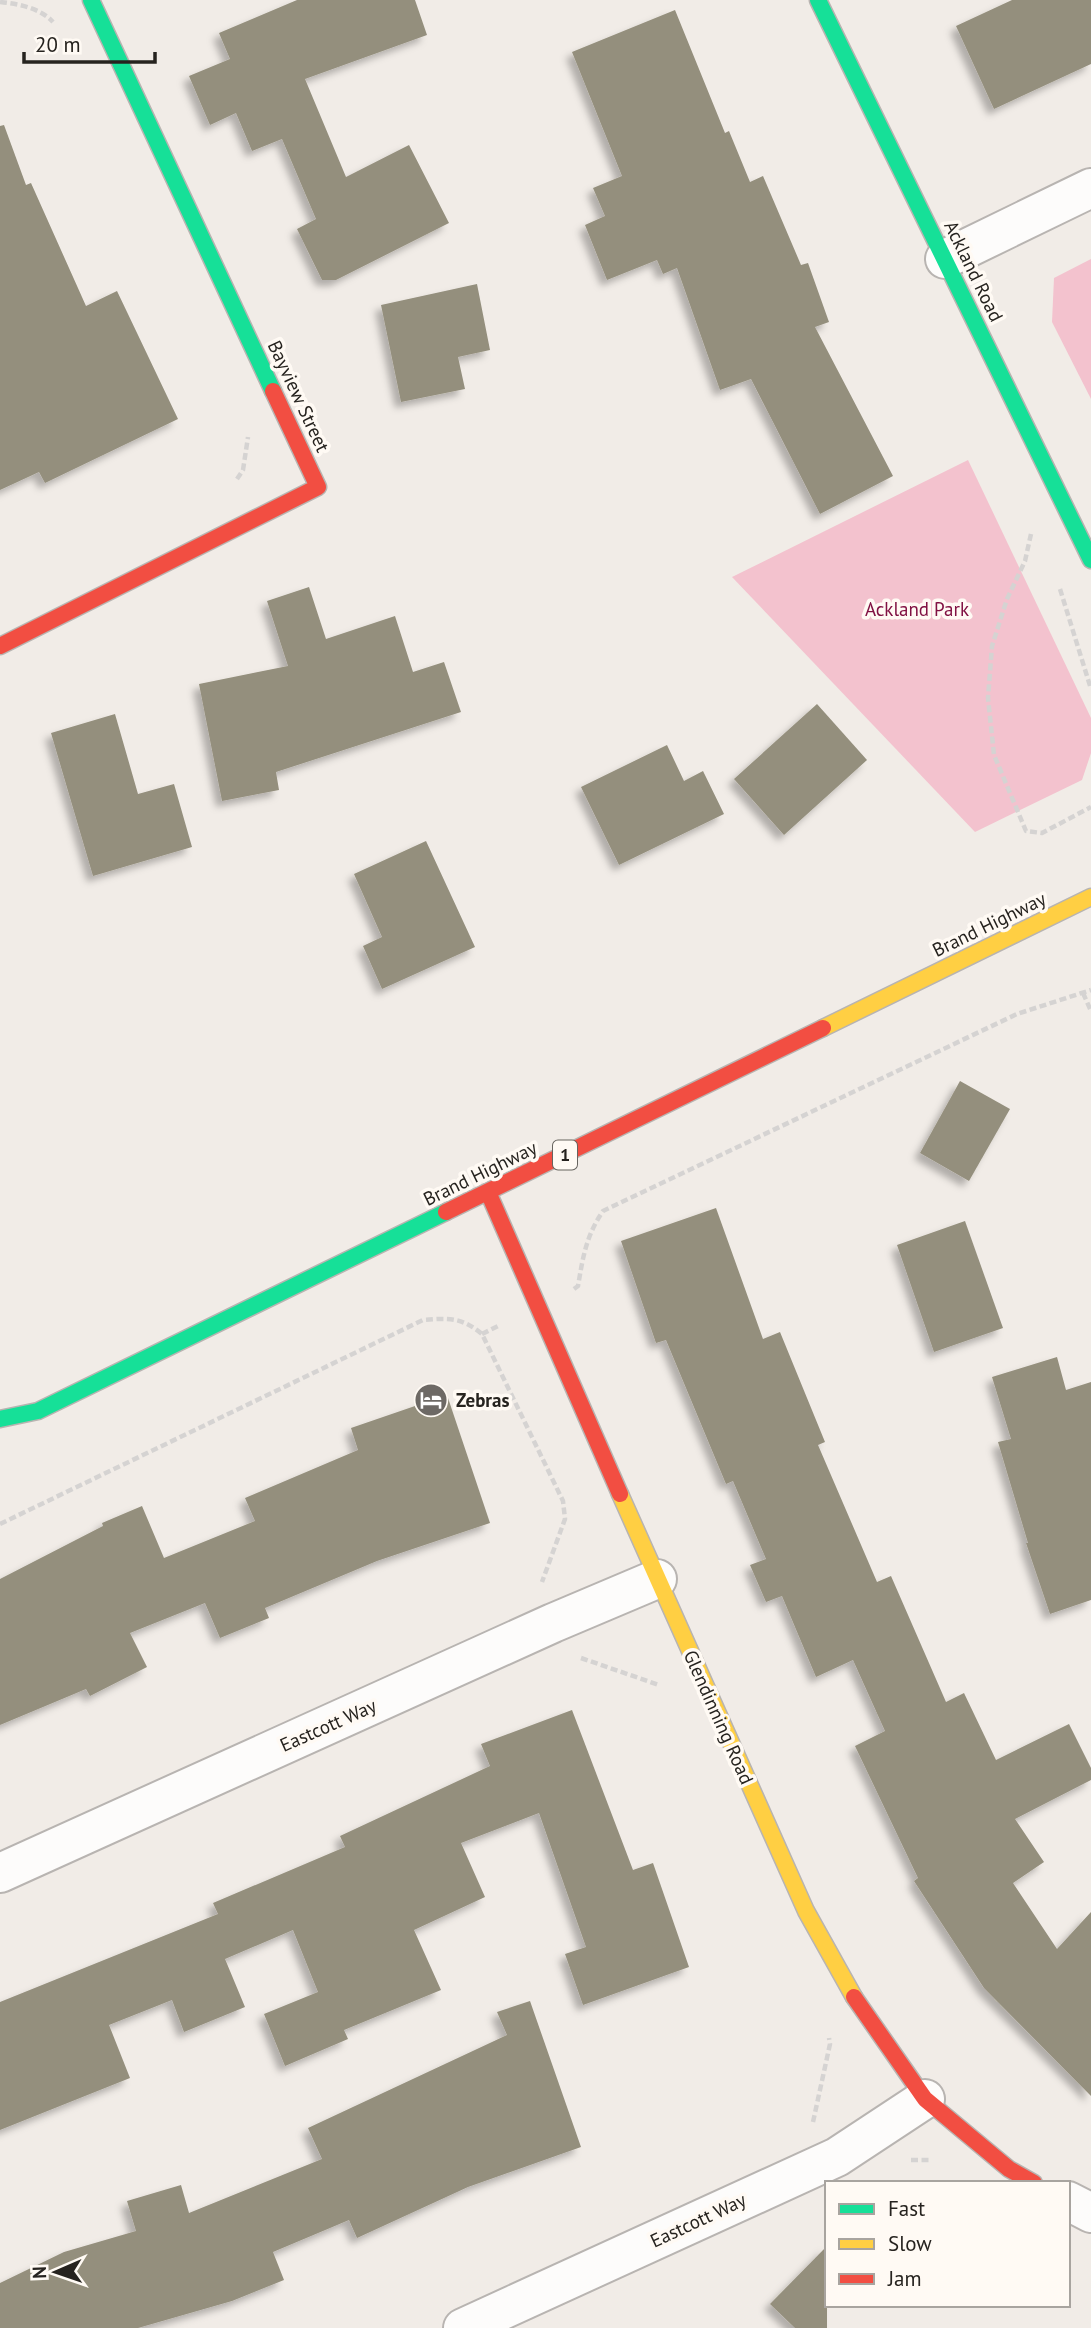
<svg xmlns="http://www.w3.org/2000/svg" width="1091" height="2328" viewBox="0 0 1091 2328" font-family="'PT Sans',sans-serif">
	<defs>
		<filter id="shadow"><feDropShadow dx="-6" dy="6" stdDeviation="3.5" flood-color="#0004"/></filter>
	</defs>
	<rect width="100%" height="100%" fill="#f1ece7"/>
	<g fill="#f3c2ce">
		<path d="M1091,259V399L1052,322L1054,278Z"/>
		<path d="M968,460L1091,718V753L1082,780L975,832L732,577Z"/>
	</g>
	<g fill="#948f7d" filter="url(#shadow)">
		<path d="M297,0H415L427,35L305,79L346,177L409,145L449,223L336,280H322L297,229L316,219L282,139L252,151L236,113L210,125L189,76L230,59L219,33Z"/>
		<path d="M1012,0H1091V64L994,109L956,26Z"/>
		<path d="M675,10L725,133L729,131L750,182L763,176L801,265L808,263L829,322L815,327L893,476L820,514L751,379L720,390L677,268L663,274L657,260L607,280L585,225L605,216L593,188L622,176L572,52Z"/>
		<path d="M4,125L26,185L31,183L86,306L117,291L178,419L45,483L39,472L0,490V126Z"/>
		<path d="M477,284L490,350L458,357L465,389L401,402L381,305Z"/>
		<path d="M309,587L326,639L395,616L413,672L444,662L461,712L276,772L279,790L222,801L199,684L288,666L267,601Z"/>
		<path d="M817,704L867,760L784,835L734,779Z"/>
		<path d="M115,714L138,794L174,784L192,847L93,876L51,733Z"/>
		<path d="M667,745L684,781L703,771L724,814L619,865L581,787Z"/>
		<path d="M426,841L475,947L382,989L363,946L382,937L354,874Z"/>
		<path d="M960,1081L1010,1109L969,1181L920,1153Z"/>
		<path d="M716,1208L763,1339L780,1332L825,1442L818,1445L877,1582L891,1576L946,1702L964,1693L996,1760L1069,1724L1091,1768V1780L1015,1819L1044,1862L1013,1883L1057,1949L1091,1912V2096L984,1988L914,1881L918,1878L855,1746L885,1731L853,1660L816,1677L782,1596L766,1602L750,1565L766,1559L733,1481L726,1484L666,1340L656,1343L621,1241Z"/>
		<path d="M965,1221L1003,1328L934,1352L897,1245Z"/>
		<path d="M1057,1357L1066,1390L1091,1382V1600L1050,1614L1026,1543H1028L998,1442L1011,1439L992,1377Z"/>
		<path d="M447,1395L490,1523L377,1561L265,1608L269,1618L220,1638L205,1603L130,1633L147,1667L90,1696L86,1689L0,1725V1579L103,1526L102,1523L142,1506L164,1558L255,1521L245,1498L358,1450L351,1428Z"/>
		<path d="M572,1710L633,1870L653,1863L689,1967L583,2005L565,1954L586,1947L539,1813L461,1843L485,1897L414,1930L441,1990L344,2030L348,2039L285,2066L264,2014L318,1992L293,1930L225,1959L245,2007L184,2032L172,2000L109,2025L130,2078L0,2130V2002L218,1914L213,1903L345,1847L340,1836L490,1766L481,1744Z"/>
		<path d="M530,2001L581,2147L468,2187L357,2238L349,2220L273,2252L284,2280L232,2301L138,2328H0V2283L64,2252L136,2231L127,2201L181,2185L189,2213L322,2159L308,2128L507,2035L497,2012Z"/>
		<path d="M827,2246V2328H795L770,2304Z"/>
	</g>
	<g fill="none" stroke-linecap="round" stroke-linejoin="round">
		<defs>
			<g id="street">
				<path d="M945,259L1091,188"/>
				<path d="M0,1873L553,1623L657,1579"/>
				<path d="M1068,2201L1091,2213"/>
				<path d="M463,2328L837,2157L925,2099"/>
			</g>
			<g id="fast">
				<path d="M91,0L273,391"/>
				<path d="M818,0L1091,560"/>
				<path d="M0,1419L38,1411L446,1212"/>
			</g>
			<g id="slow">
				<path d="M823,1028L1091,897"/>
				<path d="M620,1494L806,1911L854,1997"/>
			</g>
			<g id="jam">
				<path d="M0,646L318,487L273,391"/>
				<path d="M488,1192L620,1494"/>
				<path d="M446,1212L823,1028"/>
				<path d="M854,1997L925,2099L1009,2169L1034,2183"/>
			</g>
		</defs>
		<use href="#street" stroke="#b8b4b1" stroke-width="42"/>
		<use href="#fast" stroke="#b8b4b1" stroke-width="19"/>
		<use href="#slow" stroke="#b8b4b1" stroke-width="19"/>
		<use href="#jam" stroke="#b8b4b1" stroke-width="19"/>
		<g stroke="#d5d3d2" stroke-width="4.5" stroke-dasharray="7 3.5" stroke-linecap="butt">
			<path d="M0,2C19,4 40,8 53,22"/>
			<path d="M237,479L243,470L248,437"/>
			<path d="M1031,534L1025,561L1007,599L992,646L988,698L994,755L1026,831L1042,833L1091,807"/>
			<path d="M1060,589L1091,689"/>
			<path d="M1083,993L1091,1011"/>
			<path d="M574,1289L578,1286C583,1257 586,1236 603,1211L1017,1014L1091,990"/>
			<path d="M482,1334L500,1325"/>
			<path d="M0,1524L423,1320C450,1318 461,1317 482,1334L563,1501L565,1519L542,1582"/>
			<path d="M581,1658L659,1685"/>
			<path d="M813,2122L830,2044L829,2038"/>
			<path d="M911,2160H930"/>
		</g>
		<use href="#street" stroke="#fdfcfb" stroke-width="38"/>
		<use href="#fast" stroke="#16e098" stroke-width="16"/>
		<use href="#slow" stroke="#ffcf43" stroke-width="16"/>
		<use href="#jam" stroke="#f24e42" stroke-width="16"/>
	</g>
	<defs>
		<symbol id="hotel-disc" viewBox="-11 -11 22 22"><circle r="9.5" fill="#6d6965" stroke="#fffaf4"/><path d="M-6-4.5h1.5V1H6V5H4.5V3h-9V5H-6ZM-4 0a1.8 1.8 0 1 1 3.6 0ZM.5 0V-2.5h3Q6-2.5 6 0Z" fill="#fff"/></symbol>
	</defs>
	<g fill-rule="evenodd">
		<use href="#hotel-disc" x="412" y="1381" width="38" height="38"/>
	</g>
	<g text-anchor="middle" stroke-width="7" stroke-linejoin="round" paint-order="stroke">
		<rect fill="#fffaf4" stroke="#67645f" stroke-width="2" x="553" y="1140.5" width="24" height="29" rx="5"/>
		<g font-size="18" font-weight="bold" fill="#26231f">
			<text x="565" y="1161">1</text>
		</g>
		<g font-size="19" fill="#26231f" stroke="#fffaf4">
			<text transform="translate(974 271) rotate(64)" y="7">Ackland Road</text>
			<text transform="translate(299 396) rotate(65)" y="7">Bayview Street</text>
			<text transform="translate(989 924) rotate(-26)" y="7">Brand Highway</text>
			<text transform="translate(480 1173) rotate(-26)" y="7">Brand Highway</text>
			<text transform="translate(719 1717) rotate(66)" y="7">Glendinning Road</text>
			<text transform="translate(328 1725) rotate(-24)" y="7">Eastcott Way</text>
			<text transform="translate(698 2220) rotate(-25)" y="7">Eastcott Way</text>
		</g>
		<g font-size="19" fill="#801143" stroke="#fffaf4">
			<text x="917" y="616">Ackland Park</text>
		</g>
		<g font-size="19" font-weight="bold" fill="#26231f" stroke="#fffaf4" text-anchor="start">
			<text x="456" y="1407">Zebras</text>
		</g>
	</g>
	<rect x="825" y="2181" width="245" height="126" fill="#fffaf4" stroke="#a8a49f" stroke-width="2"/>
	<rect x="839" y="2204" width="35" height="10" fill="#16e098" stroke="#a8a49f" stroke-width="2"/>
	<text x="888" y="2216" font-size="21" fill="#26231f">Fast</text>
	<rect x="839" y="2239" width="35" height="10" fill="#ffcf43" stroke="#a8a49f" stroke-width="2"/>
	<text x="888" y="2251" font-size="21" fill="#26231f">Slow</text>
	<rect x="839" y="2274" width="35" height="10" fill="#f24e42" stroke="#a8a49f" stroke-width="2"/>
	<text x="888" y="2286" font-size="21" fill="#26231f">Jam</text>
	<g transform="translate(56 2272) rotate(268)" stroke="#fffaf4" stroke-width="5" paint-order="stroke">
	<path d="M0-5L12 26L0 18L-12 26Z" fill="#26231f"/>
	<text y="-10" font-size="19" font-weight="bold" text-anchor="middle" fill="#26231f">N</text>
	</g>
	<path d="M24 52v10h131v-10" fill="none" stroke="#26231f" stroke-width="3.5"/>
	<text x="35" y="52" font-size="21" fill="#26231f" stroke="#fffaf4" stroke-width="5" paint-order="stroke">20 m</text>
</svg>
